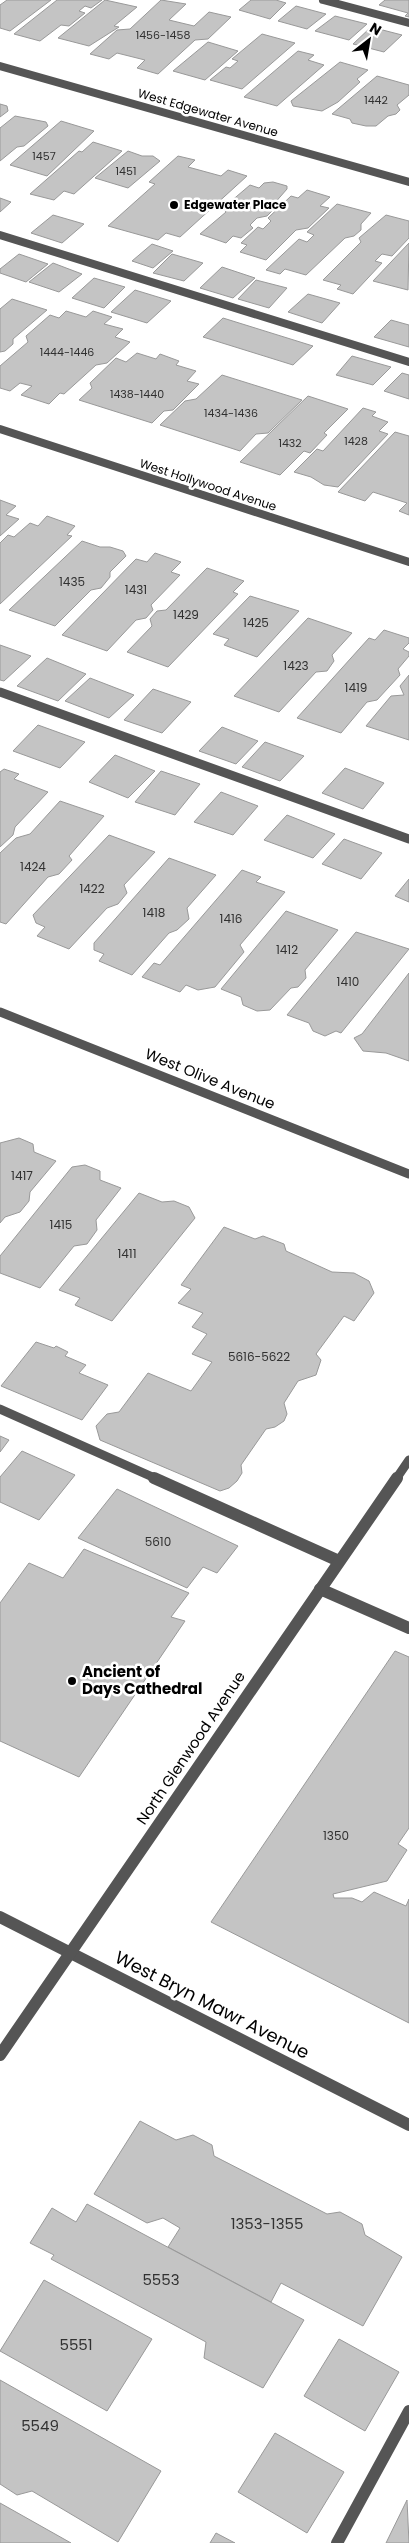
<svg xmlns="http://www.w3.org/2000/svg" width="409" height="2543" viewBox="0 0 409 2543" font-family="Poppins,sans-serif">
	<rect width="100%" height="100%" fill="#fff"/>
	<g fill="#c4c4c4" stroke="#999">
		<path d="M7,0H51L10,31L0,28V5Z"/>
		<path d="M57,0H102L91,8L85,6L79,11L85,13L69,26L61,25L40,41L14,34Z"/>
		<path d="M105,0L137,7L114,26L119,27L89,46L58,38Z"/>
		<path d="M161,0L186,4L169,20L194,26L209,12L231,17L208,39L195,40L158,74L137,68L145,60L117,53L109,59L90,54L117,30L130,29Z"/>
		<path d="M251,0H276L286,3L270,19L239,10Z"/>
		<path d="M385,0H409V17L405,16L408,13L379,5Z"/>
		<path d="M296,6L326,14L307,29L278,21Z"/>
		<path d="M335,16L367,24L349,40L315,31Z"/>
		<path d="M371,27L402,35L384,52L353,44Z"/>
		<path d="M262,34L295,43L242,89L210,80L226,67L230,68L238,61L232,59Z"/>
		<path d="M208,42L238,51L205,80L173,71Z"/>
		<path d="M298,51L314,55L308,60L324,65L277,106L244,97Z"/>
		<path d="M340,62L368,70L357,79L360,82L338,102L322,111L293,106L291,101Z"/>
		<path d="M377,76L409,85V95L397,105L400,110L396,114L388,116L376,126H366L352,123L350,119L332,114Z"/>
		<path d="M0,104L7,106L8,111L0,117Z"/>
		<path d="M15,116L46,122L48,126L24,146L17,147L0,161V128Z"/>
		<path d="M61,121L94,131L47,176L10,165Z"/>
		<path d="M93,142L122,151L74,194L64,191L54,200L30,194L79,151L82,152Z"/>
		<path d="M128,151L142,156H153L160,161L128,188L95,178Z"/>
		<path d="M178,156L195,160L188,167L221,176L228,170L247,176L180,237L166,233L158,240L108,226L155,184L149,182Z"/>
		<path d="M273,182L287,186V189L273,205L274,209L267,216L257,218L250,225L253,228L241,238L233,236L226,243L200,234L226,212L223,208L250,185L259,188L264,183Z"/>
		<path d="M307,190L330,197L320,206L329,208L308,228L296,230L266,260L240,252L247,245L241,243L258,227L263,229L271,221L268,218L291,196L298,198Z"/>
		<path d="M0,198L11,202L0,212Z"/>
		<path d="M337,204L371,213L361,224V230L354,236L345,238L306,275L285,269L280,274L266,270L299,239L307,242L314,235L307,232Z"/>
		<path d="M53,215L84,224L62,243L31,233Z"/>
		<path d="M386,215L409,221V238L392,256L382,254L375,261L382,263L353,294L337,289L341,285L323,280L361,242L359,238Z"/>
		<path d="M409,243L408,290L373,281Z"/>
		<path d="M152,244L173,251L153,268L132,261Z"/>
		<path d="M19,254L48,264L26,282L0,273V269Z"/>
		<path d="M172,254L203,263L184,281L153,273Z"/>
		<path d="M53,263L82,274L59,292L29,282Z"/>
		<path d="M222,267L255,278L233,298L200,288Z"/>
		<path d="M94,278L125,287L104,308L72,298Z"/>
		<path d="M256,280L287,288L269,308L238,299Z"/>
		<path d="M135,290L171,301L147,323L111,312Z"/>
		<path d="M308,294L340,303L322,323L288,312Z"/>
		<path d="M12,299L47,310L13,339V344L5,351L0,352V309Z"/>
		<path d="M66,311L86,317L93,311L112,317L104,324L123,329L115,337L130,342L107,363L96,365L64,394L60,393L49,404L21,395L32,386L20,383L10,391L0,388V366L28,342L26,336L50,315L59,318Z"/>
		<path d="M223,318L313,346L293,365L203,337Z"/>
		<path d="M391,320L409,325V347L374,337Z"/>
		<path d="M137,353L156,359L160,354L179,361L176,365L196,371L187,381L199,384L173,410L164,411L152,423L79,400L92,388L90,383L116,358L126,362Z"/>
		<path d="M352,356L391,367L373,385L336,375Z"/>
		<path d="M402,373L409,375V399L384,391Z"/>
		<path d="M222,375L302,400L268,433L256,434L240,451L160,425L185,401L196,399Z"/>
		<path d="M308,396L348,409L324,433L327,435L310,453L304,451L280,475L240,462Z"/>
		<path d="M363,408L376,412L372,416L388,422L379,431L388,434L338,487L324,485L311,477L294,472L317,449L323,451Z"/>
		<path d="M395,432L409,436V515L399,511L407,503L373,492L365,501L338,492Z"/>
		<path d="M0,500L16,506L6,515L19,519L0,536Z"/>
		<path d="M47,516L75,526L67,535L72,536L0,604V543L8,535L14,537L30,523L38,526Z"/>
		<path d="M82,541L100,547H110L123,551L126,556L110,572V577L101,588L91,590L55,626L9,610Z"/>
		<path d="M155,553L181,562L171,572L180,575L151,605L153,610L146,618L136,620L107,651L62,635L136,559L147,562Z"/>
		<path d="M207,568L244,581L233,592L238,594L168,667L127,652L152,626L150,619L157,611L166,610Z"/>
		<path d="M250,596L299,611L257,657L224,645L229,639L213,634Z"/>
		<path d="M308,618L352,633L332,655L334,661L327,671L316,672L279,712L234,696Z"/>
		<path d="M384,630L409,638V643L403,649L409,652V656L398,669L400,675L377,700L367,702L341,733L297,718L369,638L375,640Z"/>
		<path d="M0,645L31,656L4,681L0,680Z"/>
		<path d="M47,658L86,674L58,701L17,686Z"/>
		<path d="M409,675V740L366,726L391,696L404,695L400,686Z"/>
		<path d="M90,678L134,695L109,718L65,701Z"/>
		<path d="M153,689L191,702L162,733L124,720Z"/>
		<path d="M38,725L85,742L60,768L13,751Z"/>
		<path d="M222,727L258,741L236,764L199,751Z"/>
		<path d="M265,742L304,756L280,781L242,767Z"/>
		<path d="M115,755L155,771L128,798L89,782Z"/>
		<path d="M345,768L384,783L363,809L322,793Z"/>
		<path d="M4,769L19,774L14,779L48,792L15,827L13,835L0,847V772Z"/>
		<path d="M161,771L200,784L175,815L135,802Z"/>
		<path d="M221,792L258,806L233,835L194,822Z"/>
		<path d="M60,801L104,816L69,856L72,860L59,874L48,877L6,924L0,922V853L16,838L30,834Z"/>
		<path d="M287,815L335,834L313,858L264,840Z"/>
		<path d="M109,835L155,852L124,885L127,893L118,904L107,908L69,949L37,936L45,927L36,923L33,915Z"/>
		<path d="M344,839L382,853L361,879L322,864Z"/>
		<path d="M169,858L216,875L187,908L189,919L177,930L169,933L132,975L99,961L104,954L94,950V943Z"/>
		<path d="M242,870L261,877L256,882L285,892L240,945L244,952L215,987L198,990L186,985L180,992L142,977L154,963L160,965Z"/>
		<path d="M409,879V902L395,896Z"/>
		<path d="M286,911L338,930L305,970L306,978L298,987L291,988L270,1010L257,1011L243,1005L241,997L221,989Z"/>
		<path d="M356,932L409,949L341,1033L336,1031L325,1036L313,1031L309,1023L287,1015Z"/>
		<path d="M409,973V1061L386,1053L363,1051L354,1038L362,1034Z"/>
		<path d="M19,1138L33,1144L34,1152L56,1161L30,1192L29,1201L20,1212L5,1217L0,1223V1143Z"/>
		<path d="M85,1165L100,1171V1180L121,1188L96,1220L97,1230L87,1244L74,1246L40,1288L0,1273V1256L72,1167Z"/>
		<path d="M139,1193L162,1202L174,1201L189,1207L195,1218L112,1321L75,1305L80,1298L59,1290Z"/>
		<path d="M224,1227L255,1239L263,1236L284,1244L286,1251L332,1272L354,1273L369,1281L374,1293L354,1321L344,1316L316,1354L321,1360L316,1375L298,1381L284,1403L287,1414L284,1421L275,1427L266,1429L241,1465L242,1473L237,1481L229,1488L220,1491L100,1440L96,1426L107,1414L119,1412L148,1373L191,1391L212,1362L192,1354L207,1334L192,1327L203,1313L178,1303L191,1289L181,1285Z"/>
		<path d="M36,1342L54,1348L56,1346L68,1352L65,1356L86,1365L79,1373L108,1385L82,1420L1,1386Z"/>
		<path d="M0,1436L9,1440L0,1452Z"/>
		<path d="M22,1451L75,1475L39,1520L0,1502V1477Z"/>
		<path d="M117,1489L238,1546L217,1573L203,1567L187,1588L78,1538Z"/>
		<path d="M84,1549L189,1593L171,1617L185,1621L79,1777L0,1741V1603L29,1563L63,1578Z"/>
		<path d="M395,1651L409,1657V1828L398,1844L407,1850L387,1881L333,1894L334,1898H352L362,1902L374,1892L406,1906L409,1899V2023L211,1922Z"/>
		<path d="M140,2121L176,2140L193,2135L212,2145L214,2156L327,2214L340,2212L362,2224L365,2235L402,2257L363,2326L281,2283L271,2302L168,2247L180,2228L163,2218L147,2223L94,2194Z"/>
		<path d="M87,2204L304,2320L263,2388L204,2358L206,2342L51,2259L54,2255L30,2243L52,2208L76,2222Z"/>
		<path d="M44,2280L152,2339L107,2411L0,2351Z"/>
		<path d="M339,2339L399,2372L365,2431L304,2396Z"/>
		<path d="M0,2380L161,2471L118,2542L32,2491L17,2495L0,2484Z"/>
		<path d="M275,2433L344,2472L307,2533L238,2492Z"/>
		<path d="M407,2500L409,2543H386Z"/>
		<path d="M0,2503L71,2543H0Z"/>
		<path d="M216,2533L235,2543H210Z"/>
	</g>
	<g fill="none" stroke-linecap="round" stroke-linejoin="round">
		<g stroke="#555" stroke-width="8">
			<path d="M323,0L409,23"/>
			<path d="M0,235L409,362"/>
		</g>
		<g stroke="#555" stroke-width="9">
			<path d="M0,692L409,839"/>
			<path d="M0,1409L157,1479"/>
		</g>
		<g stroke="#555" stroke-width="12">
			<path d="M154,1478L339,1561"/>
			<path d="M320,1589L409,1628"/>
			<path d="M337,2543L409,2411"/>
		</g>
		<g stroke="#555" stroke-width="8">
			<path d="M0,66L409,182"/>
			<path d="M0,429L409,562"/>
		</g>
		<g stroke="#555" stroke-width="9">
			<path d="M0,1012L409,1174"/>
			<path d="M396,1479L409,1460"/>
		</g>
		<g stroke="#555" stroke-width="12">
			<path d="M0,1917L409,2125"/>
			<path d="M0,2055L397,1478"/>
		</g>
	</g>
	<g fill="#000" stroke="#fff" stroke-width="2">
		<circle cx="174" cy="205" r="5"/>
		<circle cx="72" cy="1681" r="5"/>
	</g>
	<g text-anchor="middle" stroke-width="5" stroke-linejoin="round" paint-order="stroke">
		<g font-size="11" fill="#313131">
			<text x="163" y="39">1456-1458</text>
			<text x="376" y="104">1442</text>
			<text x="44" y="160">1457</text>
			<text x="126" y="175">1451</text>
			<text x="67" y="356">1444-1446</text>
			<text x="137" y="398">1438-1440</text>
			<text x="231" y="417">1434-1436</text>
			<text x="356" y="445">1428</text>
			<text x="290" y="447">1432</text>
		</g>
		<g font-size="12" fill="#000" stroke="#fff">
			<text transform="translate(208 113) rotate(16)" y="4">West Edgewater Avenue</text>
			<text transform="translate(208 485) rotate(18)" y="4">West Hollywood Avenue</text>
		</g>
		<g font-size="12" font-weight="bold" fill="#000" stroke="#fff" text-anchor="start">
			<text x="184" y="209">Edgewater Place</text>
		</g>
		<g font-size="12" fill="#313131">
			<text x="72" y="586">1435</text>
			<text x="136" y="594">1431</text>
			<text x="186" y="619">1429</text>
			<text x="256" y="627">1425</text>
			<text x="296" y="670">1423</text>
			<text x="356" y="692">1419</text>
			<text x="33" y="871">1424</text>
			<text x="92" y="893">1422</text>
			<text x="154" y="917">1418</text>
			<text x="231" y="923">1416</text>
			<text x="287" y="954">1412</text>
			<text x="348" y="986">1410</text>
			<text x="22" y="1180">1417</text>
			<text x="61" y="1229">1415</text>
			<text x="127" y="1258">1411</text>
			<text x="259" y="1361">5616-5622</text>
			<text x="158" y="1546">5610</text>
			<text x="336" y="1840">1350</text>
		</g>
		<g font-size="15" fill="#000" stroke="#fff">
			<text transform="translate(210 1079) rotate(22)" y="5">West Olive Avenue</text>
			<text transform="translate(191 1748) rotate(-56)" y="5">North Glenwood Avenue</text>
		</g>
		<g font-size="15" font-weight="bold" fill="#000" stroke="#fff" text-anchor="start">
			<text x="82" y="1677">Ancient of<tspan x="82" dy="17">Days Cathedral</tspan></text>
		</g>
		<g font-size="15" fill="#313131">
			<text x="267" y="2229">1353-1355</text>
			<text x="161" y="2285">5553</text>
			<text x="76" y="2350">5551</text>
			<text x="40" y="2431">5549</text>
		</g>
		<g font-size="18" fill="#000" stroke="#fff">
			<text transform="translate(212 2005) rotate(27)" y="6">West Bryn Mawr Avenue</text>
		</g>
	</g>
	<g transform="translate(369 40) rotate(31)" stroke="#ffffff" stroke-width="4" paint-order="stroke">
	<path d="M0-4L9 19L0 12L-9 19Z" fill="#000000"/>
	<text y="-8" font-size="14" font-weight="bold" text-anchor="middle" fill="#000000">N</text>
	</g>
</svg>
